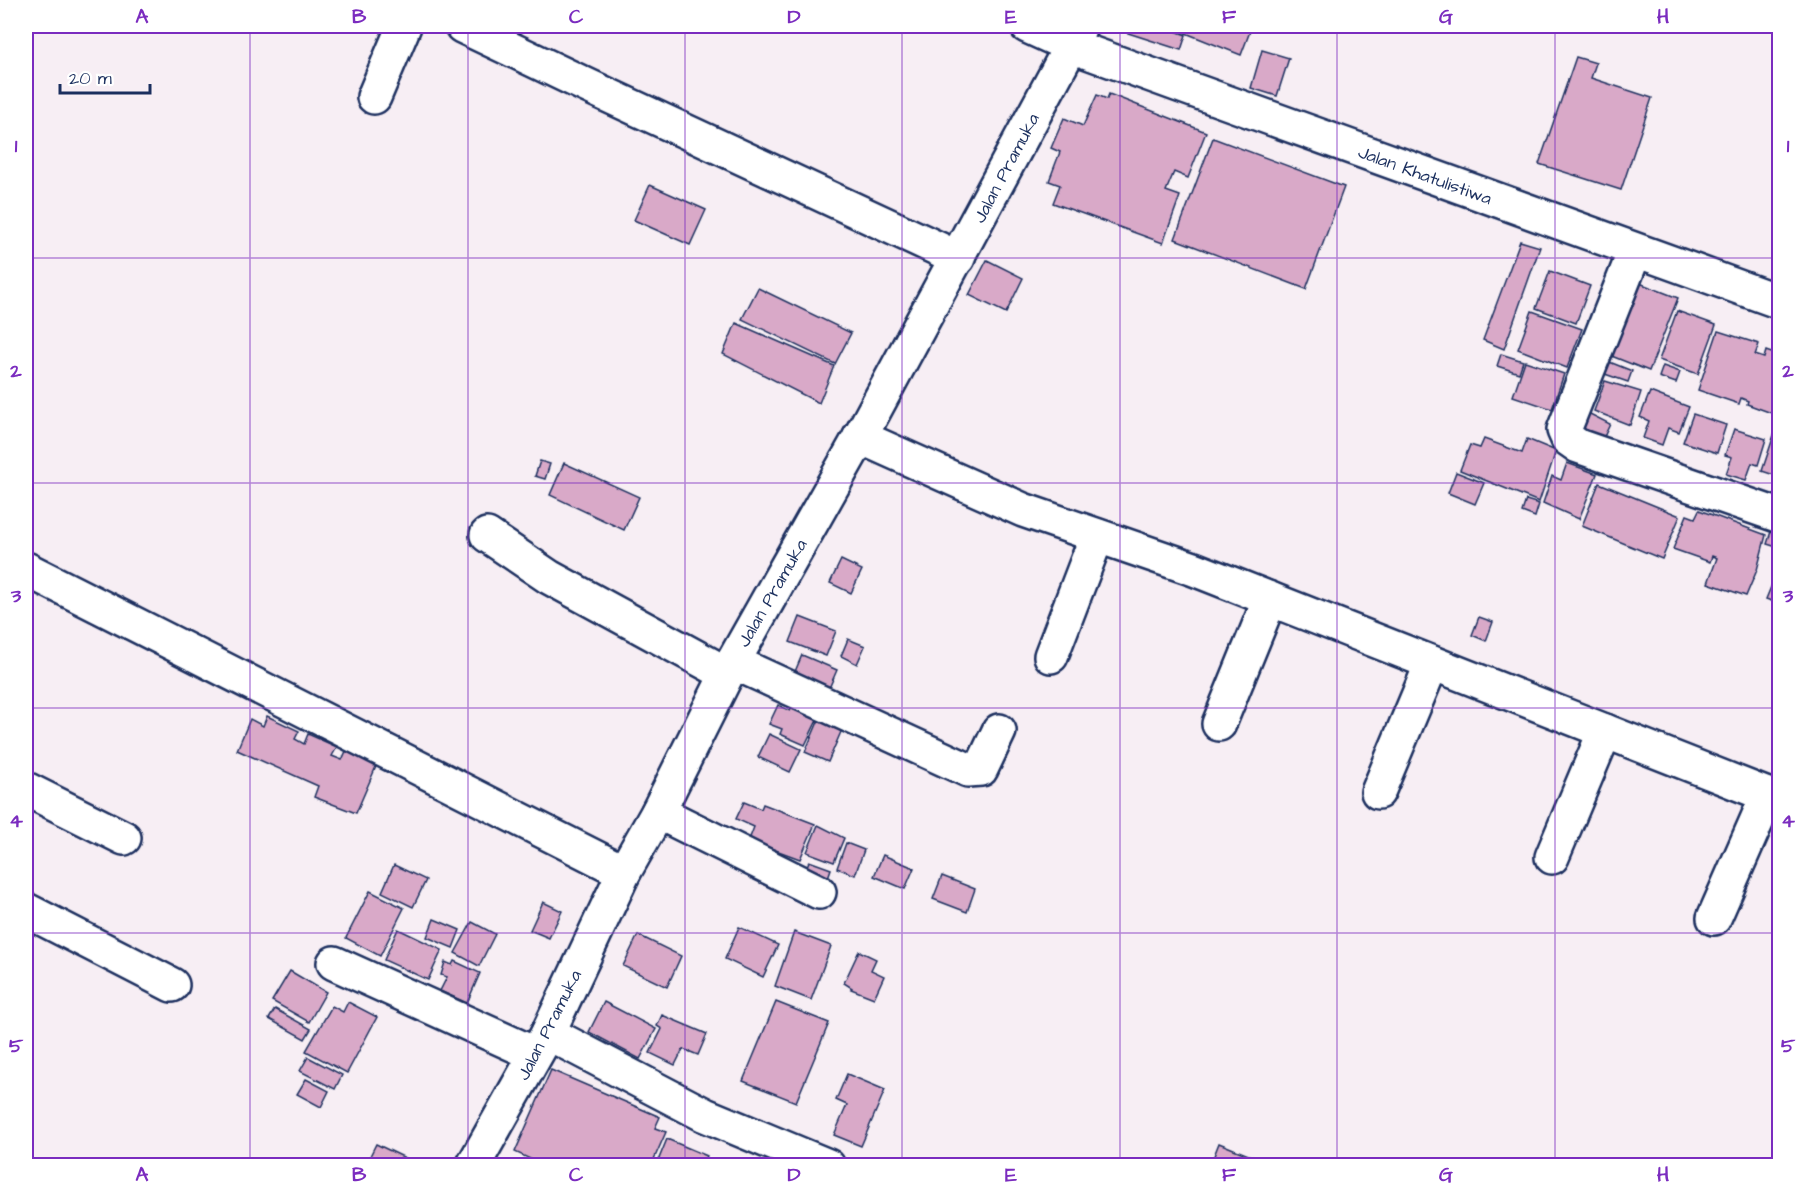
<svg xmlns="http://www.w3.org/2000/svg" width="1805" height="1191" viewBox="0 0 1805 1191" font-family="'Architects Daughter',sans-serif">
	<rect width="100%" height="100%" fill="#f7eef4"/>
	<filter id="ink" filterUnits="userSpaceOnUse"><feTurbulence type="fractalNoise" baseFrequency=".0167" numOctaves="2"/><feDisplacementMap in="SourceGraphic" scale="12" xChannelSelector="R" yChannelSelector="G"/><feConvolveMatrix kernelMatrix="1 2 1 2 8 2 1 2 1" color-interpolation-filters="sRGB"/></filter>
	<g filter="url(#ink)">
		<g fill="#d9a9c8" stroke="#1b2f5e" stroke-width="1.5">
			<path d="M1128,26H1162L1186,35L1181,50L1125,32Z"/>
			<path d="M1168,26H1252L1241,55Z"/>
			<path d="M1262,50L1289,58L1277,96L1251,88Z"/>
			<path d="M1576,57L1596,63L1591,78L1652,98L1621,190L1539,164Z"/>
			<path d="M1109,94L1206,132L1188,178L1174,172L1166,191L1180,196L1163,243L1053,203L1060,185L1049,181L1060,152L1051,148L1064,118L1083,126L1097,95L1107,99Z"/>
			<path d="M1213,138L1344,187L1306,289L1175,239Z"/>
			<path d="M650,185L706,210L690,245L634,220Z"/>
			<path d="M1520,241L1540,247L1504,349L1483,340Z"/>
			<path d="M987,260L1023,278L1006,313L969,295Z"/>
			<path d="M1550,271L1590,286L1576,323L1536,308Z"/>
			<path d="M1637,282L1678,298L1649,371L1609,355Z"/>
			<path d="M758,288L851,333L835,364L742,319Z"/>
			<path d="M1532,311L1582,329L1567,368L1518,349Z"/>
			<path d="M1677,311L1716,325L1698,374L1659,360Z"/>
			<path d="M736,323L834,366L819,403L723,354Z"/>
			<path d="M1718,331L1759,344L1755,355L1764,358L1766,351L1780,356V408L1777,415L1747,404L1748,401L1741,398L1739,404L1698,390Z"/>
			<path d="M1501,354L1523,361L1519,373L1497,366Z"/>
			<path d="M1525,361L1564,374L1552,409L1513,396Z"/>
			<path d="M1607,361L1632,371L1628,382L1602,373Z"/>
			<path d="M1663,366L1680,372L1676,383L1659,377Z"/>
			<path d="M1605,381L1641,392L1630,425L1594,411Z"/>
			<path d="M1650,392L1689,407L1679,432L1668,428L1662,445L1643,438L1649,421L1640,417Z"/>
			<path d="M1584,411L1610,424L1602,441L1576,428Z"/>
			<path d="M1693,414L1726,425L1717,453L1683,442Z"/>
			<path d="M1778,423H1780V477L1762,471Z"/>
			<path d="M1734,429L1766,439L1758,465L1752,463L1746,480L1726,474L1732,457L1725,455Z"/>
			<path d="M1484,439L1522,453L1527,439L1556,451L1539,502L1460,470L1470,445L1480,448Z"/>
			<path d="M540,461L550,464L545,479L535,476Z"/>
			<path d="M564,463L639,497L624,530L550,495Z"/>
			<path d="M1567,463L1597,474L1579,519L1543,503L1552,476L1561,480Z"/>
			<path d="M1456,472L1484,483L1475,504L1448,493Z"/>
			<path d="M1599,483L1680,516L1662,559L1582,526Z"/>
			<path d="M1526,500L1539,504L1535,517L1522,512Z"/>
			<path d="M1699,510L1766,535L1757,570L1746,596L1708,583L1717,558L1712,556L1710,562L1673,549L1687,515L1695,518Z"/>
			<path d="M1774,522L1780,523V548L1767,544Z"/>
			<path d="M841,560L862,570L851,593L830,583Z"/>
			<path d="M1780,565V604L1766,599Z"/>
			<path d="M800,617L836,631L826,656L790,642Z"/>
			<path d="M1479,617L1493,622L1486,641L1472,635Z"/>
			<path d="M848,639L865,646L857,664L841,656Z"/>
			<path d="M802,655L837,670L826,695L791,681Z"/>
			<path d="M794,703L820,714L805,745L780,734L782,729L769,724L778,705L790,711Z"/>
			<path d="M824,708L847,718L828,762L805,752Z"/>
			<path d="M267,716L299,731L295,739L304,744L308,734L337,747L332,756L342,760L347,749L378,762L356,813L314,797L318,786L237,750L250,719L263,726Z"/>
			<path d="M769,734L801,749L790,772L758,757Z"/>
			<path d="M744,802L761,809L763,804L815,824L800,859L749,840L754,827L736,819Z"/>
			<path d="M818,825L844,838L834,862L807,852Z"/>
			<path d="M846,843L864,850L855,875L837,868Z"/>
			<path d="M883,855L914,868L905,889L874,876Z"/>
			<path d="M809,861L831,869L826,883L804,875Z"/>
			<path d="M394,865L426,880L413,907L382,892Z"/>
			<path d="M942,876L975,889L967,912L933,899Z"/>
			<path d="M370,891L404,908L380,956L346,938Z"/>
			<path d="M543,902L562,911L549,938L530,930Z"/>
			<path d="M434,919L460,930L453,948L427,937Z"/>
			<path d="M472,922L495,934L479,966L455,953Z"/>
			<path d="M739,927L778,945L763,977L725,959Z"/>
			<path d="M398,929L442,950L428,980L384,960Z"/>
			<path d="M794,932L831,946L811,1000L775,986Z"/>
			<path d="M638,935L681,956L667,987L623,966Z"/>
			<path d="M859,951L876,959L871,970L884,976L874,998L851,989L852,988L844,983Z"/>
			<path d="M454,961L480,973L467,1003L440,991L447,977L441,975L445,962L452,965Z"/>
			<path d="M290,971L326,992L309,1022L272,1001Z"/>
			<path d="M348,1002L377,1017L347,1073L306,1051L332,1006L343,1012Z"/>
			<path d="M604,1002L656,1029L640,1059L589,1032Z"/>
			<path d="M776,1002L829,1023L796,1102L743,1081Z"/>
			<path d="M275,1009L311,1029L305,1039L269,1019Z"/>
			<path d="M662,1015L707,1034L698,1055L683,1049L675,1065L650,1053L662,1029L657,1026Z"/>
			<path d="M308,1057L342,1075L335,1089L300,1071Z"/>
			<path d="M551,1070L660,1117L655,1128L666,1132L651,1166H545L515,1152Z"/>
			<path d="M847,1074L885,1090L861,1146L834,1135L847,1105L836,1100Z"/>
			<path d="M306,1079L329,1091L321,1107L297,1094Z"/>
			<path d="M667,1139L707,1156L703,1166H656Z"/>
			<path d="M1219,1143L1263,1161L1261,1166H1210Z"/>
			<path d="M376,1144L422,1166H365Z"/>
		</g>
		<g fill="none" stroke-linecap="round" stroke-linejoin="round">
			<defs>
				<g id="minor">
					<path d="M462,26L588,86L958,258"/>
					<path d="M1027,26L1071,46L1780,302"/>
					<path d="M374,97L404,26"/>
					<path d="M1635,251L1564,430L1568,439L1578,446L1780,516"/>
					<path d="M860,437L1023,510L1194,569L1780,800"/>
					<path d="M487,535L549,577L727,674"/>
					<path d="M26,569L624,872"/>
					<path d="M1051,656L1097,536"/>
					<path d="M733,662L968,770L981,769L999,731"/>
					<path d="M1219,724L1270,599"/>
					<path d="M26,789L124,838"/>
					<path d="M1378,792L1432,663"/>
					<path d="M658,812L819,892"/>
					<path d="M1552,857L1605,731"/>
					<path d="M26,910L172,985"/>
					<path d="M1714,918L1768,795"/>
					<path d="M334,963L535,1054"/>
					<path d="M548,1033L705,1115L828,1166"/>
					<path d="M473,1166L548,1033L624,872L658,812L733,662L860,437L1071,46L1080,26"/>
				</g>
			</defs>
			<use href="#minor" stroke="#1b2f5e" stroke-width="38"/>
			<use href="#minor" stroke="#fff" stroke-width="33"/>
		</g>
	</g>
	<path fill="none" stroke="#7b2cbf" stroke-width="1.5" stroke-opacity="0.55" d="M250,26V1166M468,26V1166M685,26V1166M902,26V1166M1120,26V1166M1337,26V1166M1555,26V1166M26,258H1780M26,483H1780M26,708H1780M26,933H1780"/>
	<g text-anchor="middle" stroke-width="5" stroke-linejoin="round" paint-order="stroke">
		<g font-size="18" fill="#1b2f5e" stroke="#fff">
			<text transform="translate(1006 168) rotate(-62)" y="6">Jalan Pramuka</text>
			<text transform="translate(1425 175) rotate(20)" y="6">Jalan Khatulistiwa</text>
			<text transform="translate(772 593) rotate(-60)" y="6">Jalan Pramuka</text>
			<text transform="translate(549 1025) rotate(-63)" y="6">Jalan Pramuka</text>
		</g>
	</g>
	<rect width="1805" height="1191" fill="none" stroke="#fff" stroke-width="66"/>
	<path d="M60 84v9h90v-9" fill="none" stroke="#1b2f5e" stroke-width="3"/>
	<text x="69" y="84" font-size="18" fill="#1b2f5e" stroke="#ffffff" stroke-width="4.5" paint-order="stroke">20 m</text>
	<rect x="33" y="33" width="1739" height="1125" fill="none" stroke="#7b2cbf" stroke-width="2"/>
	<g font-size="20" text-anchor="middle" font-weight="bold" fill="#7b2cbf">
		<text x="142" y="23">A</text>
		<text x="359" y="23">B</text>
		<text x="576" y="23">C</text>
		<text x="794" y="23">D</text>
		<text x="1011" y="23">E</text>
		<text x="1229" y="23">F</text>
		<text x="1446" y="23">G</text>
		<text x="1663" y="23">H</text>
		<text x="16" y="152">1</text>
		<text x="1788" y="152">1</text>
		<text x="16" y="377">2</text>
		<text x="1788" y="377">2</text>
		<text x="16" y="602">3</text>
		<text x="1788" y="602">3</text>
		<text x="16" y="827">4</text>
		<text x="1788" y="827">4</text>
		<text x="16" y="1052">5</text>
		<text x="1788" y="1052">5</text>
		<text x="142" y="1181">A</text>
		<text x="359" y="1181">B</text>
		<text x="576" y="1181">C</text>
		<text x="794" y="1181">D</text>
		<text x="1011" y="1181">E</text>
		<text x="1229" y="1181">F</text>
		<text x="1446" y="1181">G</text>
		<text x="1663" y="1181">H</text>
	</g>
</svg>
